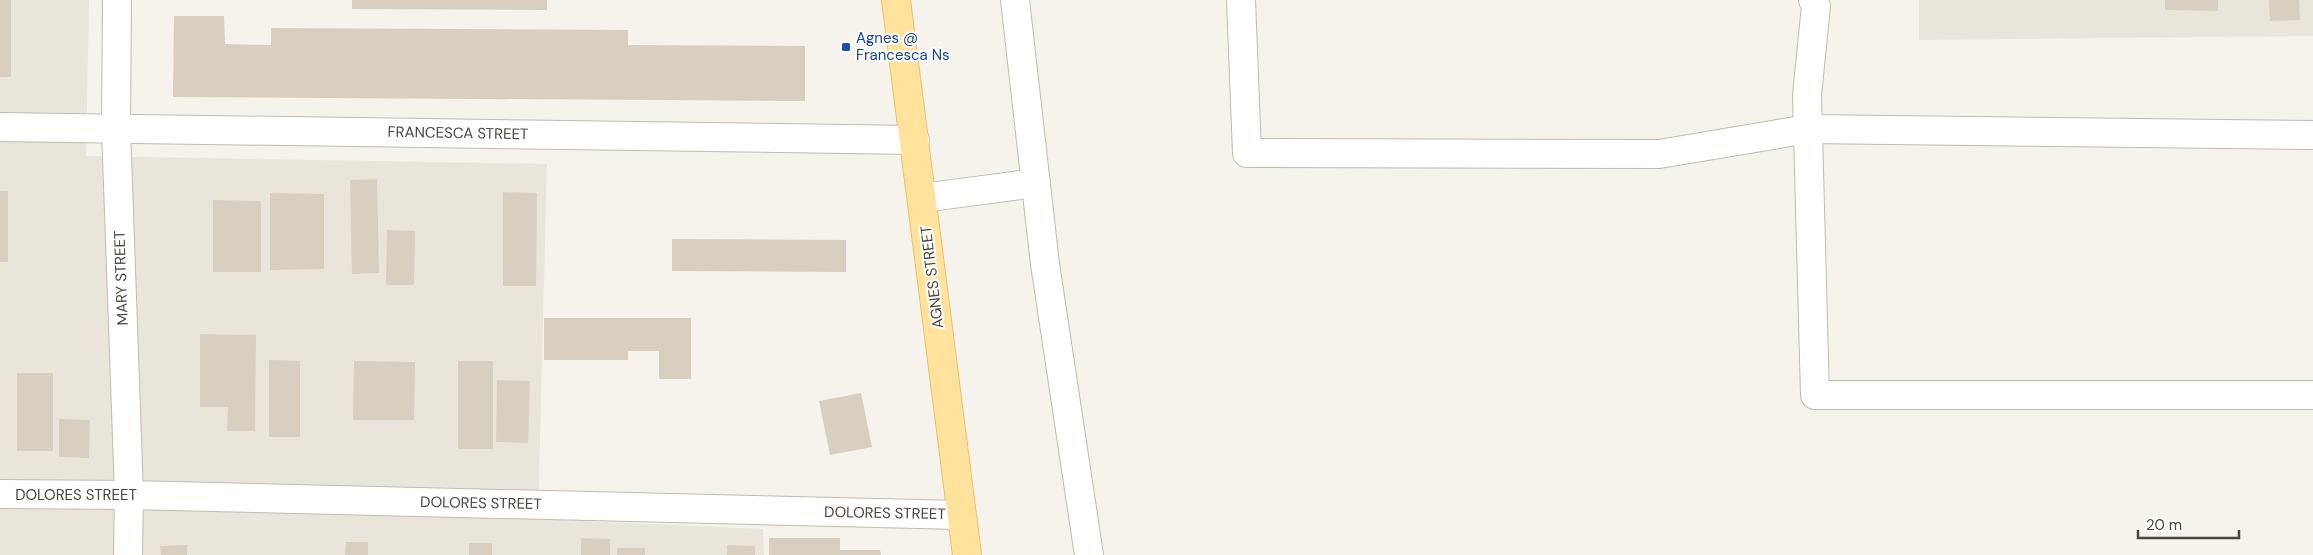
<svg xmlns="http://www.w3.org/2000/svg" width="2313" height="555" viewBox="0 0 2313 555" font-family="'DM Sans',sans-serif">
	<rect width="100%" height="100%" fill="#f6f3ec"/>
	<g fill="#eae5da">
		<path d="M0,0H89L86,156L547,164L538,519L763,529L764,555H0Z"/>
		<path d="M1919,0H2313V36L1919,40Z"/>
	</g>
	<g fill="#d8cfc1">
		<rect x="0" y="0" width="11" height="77"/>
		<path d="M352,0H547V10L352,9Z"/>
		<path d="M2165,0H2218V11L2165,10Z"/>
		<path d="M2269,0H2299L2300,20L2270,21Z"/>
		<path d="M174,16H224L225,44L271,45V28L628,30V45L805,46V101L173,97Z"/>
		<path d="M377,179L379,273L352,274L350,180Z"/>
		<rect x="0" y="191" width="8" height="71"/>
		<path d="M503,192L537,193L536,286H503Z"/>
		<path d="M270,193L324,194V269L270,270Z"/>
		<path d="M213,200L261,201V272H213Z"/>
		<path d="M387,230L415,231L414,285H386Z"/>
		<path d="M672,239L846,240V272L672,271Z"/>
		<path d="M544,318H691V379H659V351H628V360H544Z"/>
		<path d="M200,334L256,335L255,431H227L228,407H200Z"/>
		<path d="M269,360L300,361V437H269Z"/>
		<path d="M354,361L415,362L414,420H353Z"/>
		<rect x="458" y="361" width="35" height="88"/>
		<rect x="17" y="373" width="36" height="78"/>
		<path d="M497,380L530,381L528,443L496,442Z"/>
		<path d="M861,393L872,447L830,455L819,401Z"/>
		<path d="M59,419L90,420L89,458L59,457Z"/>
		<path d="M581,538L610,539V555H581Z"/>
		<path d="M769,538H840V550H880L881,555H769Z"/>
		<path d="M346,542H368V555H345Z"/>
		<rect x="469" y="543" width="23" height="12"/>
		<path d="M187,545V555H161L160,546Z"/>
		<path d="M727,545L755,546V555H727Z"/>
		<rect x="617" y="548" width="28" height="7"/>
	</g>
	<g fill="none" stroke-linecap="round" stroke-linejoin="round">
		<defs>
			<g id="minor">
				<path d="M117,0L116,128L129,495L128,555"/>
				<path d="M1015,0L1045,264L1089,555"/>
				<path d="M1241,0L1247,153L1659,154L1808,129L2313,135"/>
				<path d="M1813,0L1816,6L1807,95L1815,395H2313"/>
				<path d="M0,127L915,140"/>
				<path d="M922,198L1036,183"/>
				<path d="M0,494L129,495L961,515"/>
			</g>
			<path id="major" d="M896,0L967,555"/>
		</defs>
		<use href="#minor" stroke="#c2bbae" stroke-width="30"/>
		<use href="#major" stroke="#e6c16a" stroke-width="30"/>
		<use href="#minor" stroke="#fff" stroke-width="28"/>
		<use href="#major" stroke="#ffe39c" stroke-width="28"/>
	</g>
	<rect fill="#1a4fb4" stroke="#fff" stroke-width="2" x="841" y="42" width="10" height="10" rx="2.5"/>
	<g text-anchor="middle" stroke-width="4" stroke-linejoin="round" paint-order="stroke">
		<g font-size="15" fill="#164399" stroke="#fff" text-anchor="start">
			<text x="856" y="43">Agnes @<tspan x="856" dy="17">Francesca Ns</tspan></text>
		</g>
		<g font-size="15" fill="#4b4439" stroke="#fff">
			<text transform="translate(458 133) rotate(1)" y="5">FRANCESCA STREET</text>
			<text transform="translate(932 277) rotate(-97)" y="5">AGNES STREET</text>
			<text transform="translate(121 278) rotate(-92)" y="5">MARY STREET</text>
			<text x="76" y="500">DOLORES STREET</text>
			<text transform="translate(481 503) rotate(1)" y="5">DOLORES STREET</text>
			<text transform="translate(885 513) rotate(1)" y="5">DOLORES STREET</text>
		</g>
	</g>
	<path d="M2138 530v8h101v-8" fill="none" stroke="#4b4439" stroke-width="2.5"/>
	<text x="2146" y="530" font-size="15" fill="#4b4439" stroke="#ffffff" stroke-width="4" paint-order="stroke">20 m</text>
</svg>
